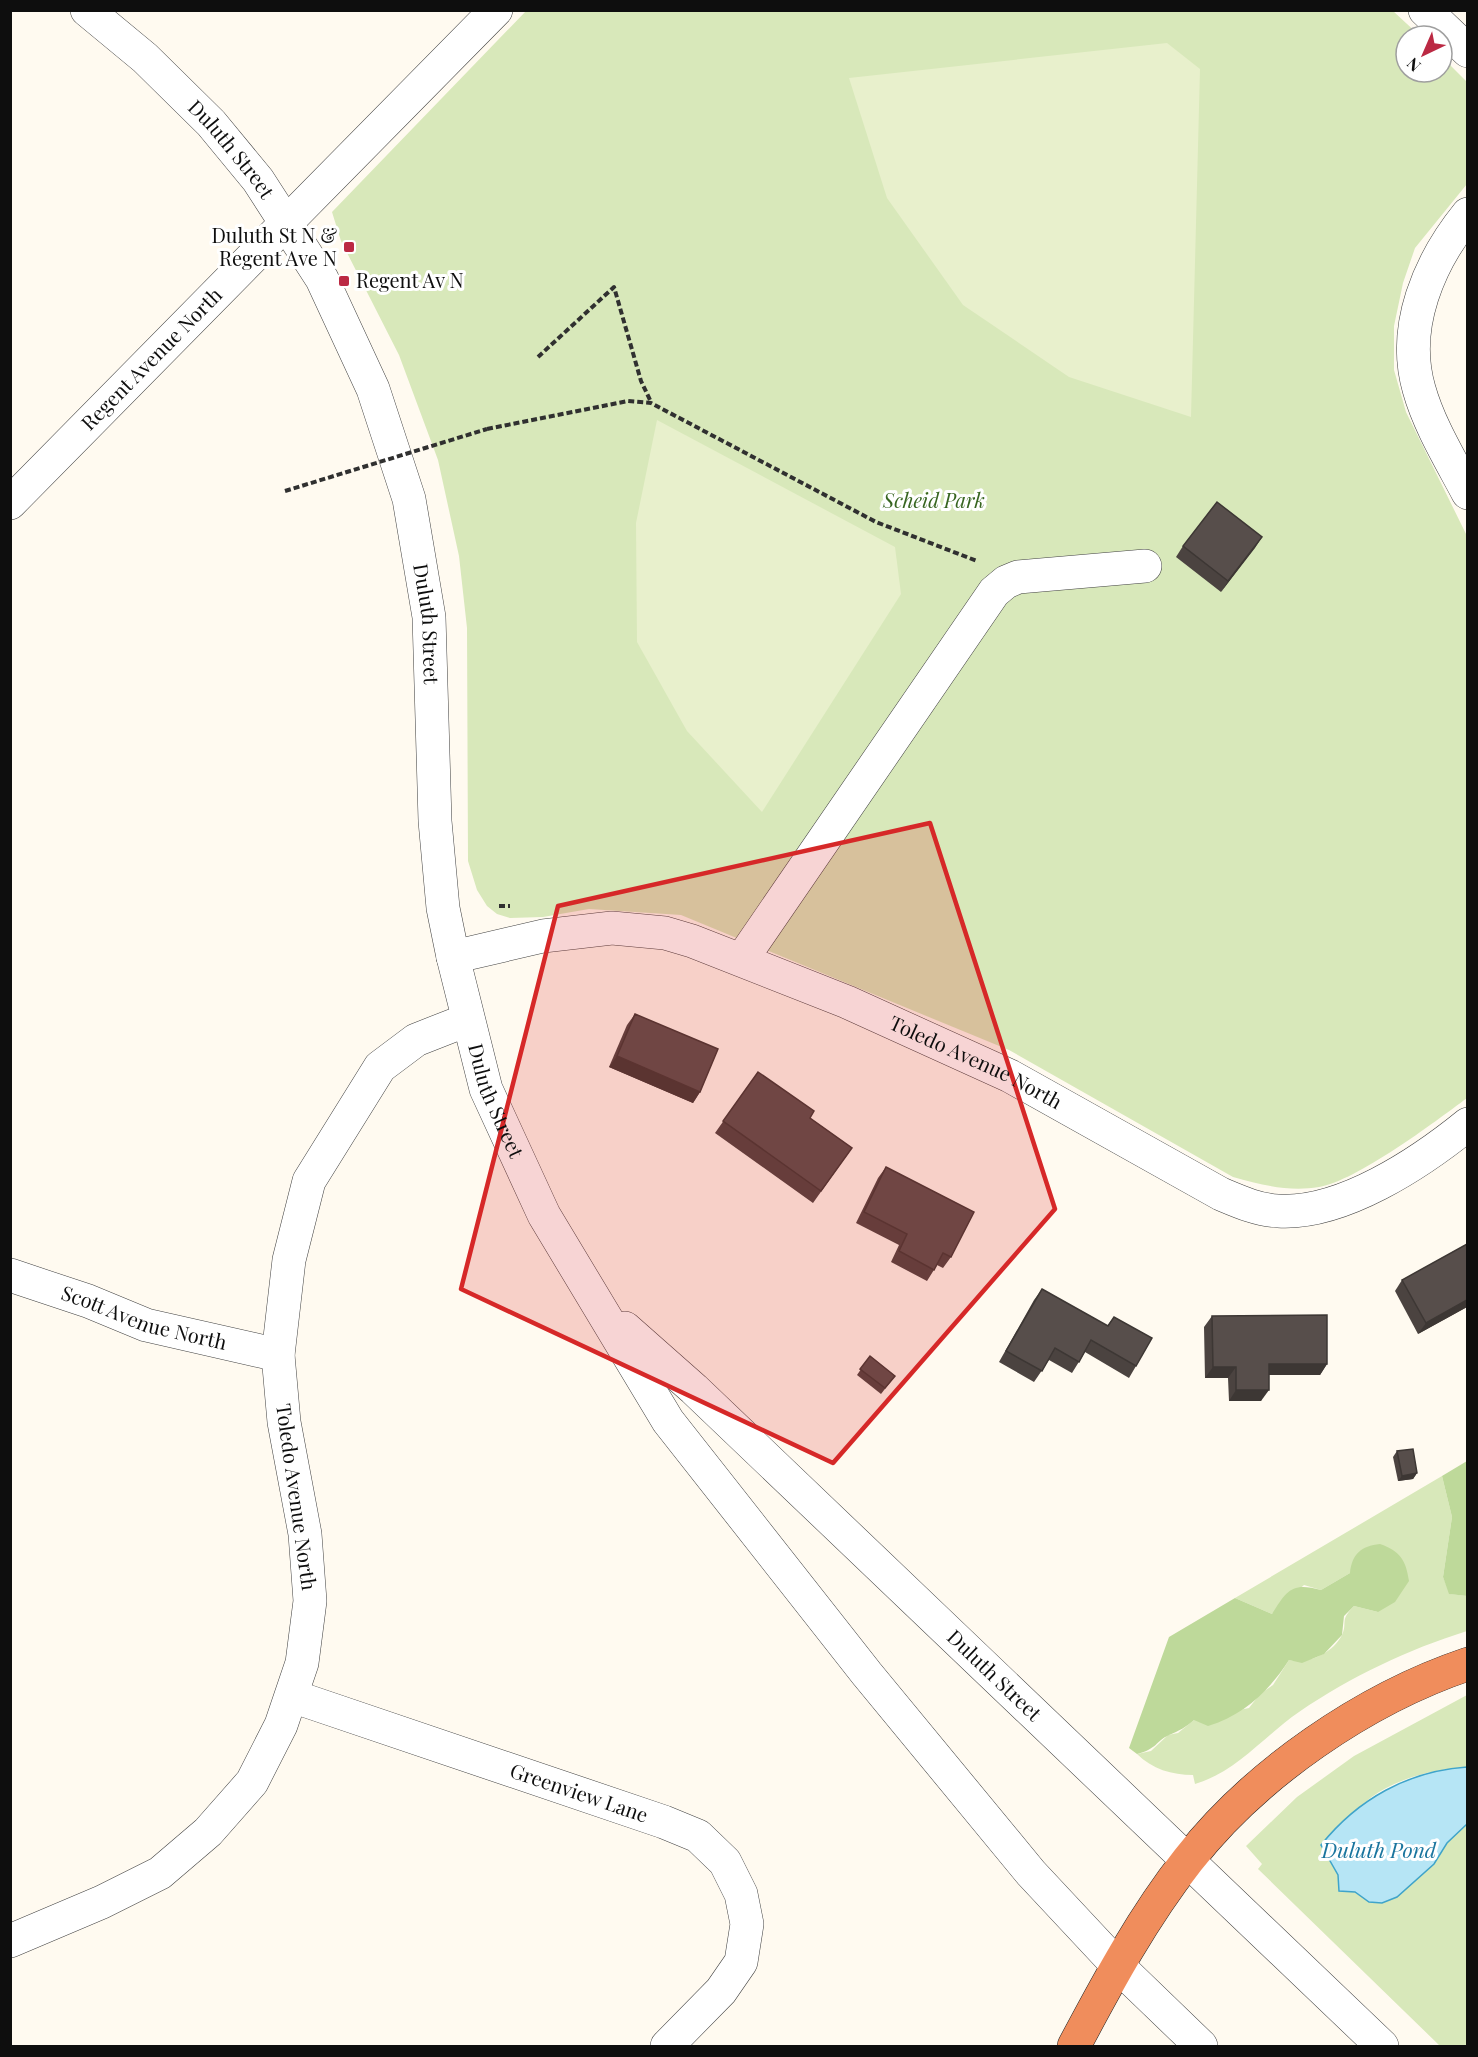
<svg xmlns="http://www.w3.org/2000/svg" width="1478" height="2057" viewBox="0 0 1478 2057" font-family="'Playfair Display',serif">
	<rect width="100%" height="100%" fill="#fffaf0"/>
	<g fill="#d8e8ba">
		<path d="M526,11H1393L1420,36H1406V72H1442V57L1467,82V184L1415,248L1403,283L1394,326V370L1406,412L1467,536V1098C1435,1122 1356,1181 1319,1187C1289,1192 1262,1185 1233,1177L1009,1050L681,915L589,909L543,917L510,918L497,914L487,906L477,890L468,861L467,628L459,556L438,460L399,355L341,241L332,212Z"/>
		<path d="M1442,1476L1452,1517L1443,1577L1450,1594L1467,1596V1631C1407,1650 1352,1676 1299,1712C1264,1736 1236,1772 1195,1784L1193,1775C1172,1775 1152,1769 1137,1754L1151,1751L1168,1735L1178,1733L1194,1720L1249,1708L1260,1694L1273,1685L1289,1660C1308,1664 1332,1654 1342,1635C1348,1622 1339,1621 1354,1606L1378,1612L1350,1573L1321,1590L1304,1585L1272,1614L1235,1598Z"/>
		<path d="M1467,1695V1767C1438,1769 1405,1776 1379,1792C1358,1805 1340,1828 1321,1845L1338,1875L1369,1902L1434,1864L1447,1843L1467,1824V2046H1440L1258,1869L1262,1864L1246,1846L1297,1797L1354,1756Z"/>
	</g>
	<g fill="#bed99a">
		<path d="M1467,1461V1596L1449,1594L1443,1577L1452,1517L1442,1476Z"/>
		<path d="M1380,1544C1400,1551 1406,1560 1409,1581L1395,1602L1378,1612L1354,1606L1344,1616L1342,1635L1324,1654L1302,1663L1289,1660C1269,1691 1244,1715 1208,1726L1194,1720C1186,1727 1179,1731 1169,1735C1156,1741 1157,1749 1137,1754L1129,1748L1169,1637L1235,1598L1272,1614C1287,1590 1292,1582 1321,1590L1350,1573C1352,1554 1361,1546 1380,1544Z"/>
	</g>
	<g fill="#e8f0cc">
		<path d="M1167,43L1200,69L1191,417L1069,377L963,305L887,198L849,78Z"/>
		<path d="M657,420L895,547L901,594L762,812L687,731L637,642L636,523Z"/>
	</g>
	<path fill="#b6e5f5" stroke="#3fa4ca" stroke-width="1.5" d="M1467,1767V1824L1447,1843L1434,1864L1397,1897L1382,1903L1369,1902L1355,1892L1339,1891L1338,1875L1321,1845C1358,1799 1408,1771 1467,1767Z"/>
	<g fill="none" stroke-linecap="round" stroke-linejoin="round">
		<defs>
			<g id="minor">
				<path id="s1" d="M87,10L145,58L211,123L258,180L322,279L373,389L409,499L429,617L435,821L443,908L453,957L486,1089L544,1215L668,1421L867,1674L1031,1873L1117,1965L1201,2046"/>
				<path d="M1425,10L1468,51"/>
				<path d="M1468,214C1429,262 1401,327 1419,389C1429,425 1450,459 1468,493"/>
				<path id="s2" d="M10,503L496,10"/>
				<path id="s3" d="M453,957L543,936L612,928L665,933L692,941L847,1002L1010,1076L1221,1194C1240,1202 1258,1210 1278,1211C1342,1215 1420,1163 1468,1124"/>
				<path d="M742,959L994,592L1006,582L1018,577L1145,566"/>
				<path id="s4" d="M10,1275L88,1301L146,1325L278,1355"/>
				<path id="s5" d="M625,1328L694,1389L1382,2046"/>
				<path id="s6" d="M292,1696L664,1822L698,1836L725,1862L741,1894L747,1924L741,1962L721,1991L667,2046"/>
				<path d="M10,1941L102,1902L160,1873L208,1832L252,1782L281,1725L302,1663L310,1601L305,1534L284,1422L278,1355L289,1260L309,1181L380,1067L416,1040L467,1020"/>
			</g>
			<path id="highway" d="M1074,2046C1108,1982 1143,1917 1188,1860C1255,1774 1364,1699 1468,1664"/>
		</defs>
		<use href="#minor" stroke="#414141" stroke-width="34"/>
		<use href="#highway" stroke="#1f1f1f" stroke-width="34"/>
		<g stroke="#303030" stroke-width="4" stroke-dasharray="6 3" stroke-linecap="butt">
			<path d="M538,357L614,287L641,381L651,402"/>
			<path d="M487,429L628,401L651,403L876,522L977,561"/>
			<path d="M499,906H510"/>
		</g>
		<use href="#minor" stroke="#fff" stroke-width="33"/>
		<use href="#highway" stroke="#f08d5c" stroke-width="33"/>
		<path stroke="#303030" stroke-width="4" stroke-dasharray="6 3" stroke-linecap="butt" d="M285,491L487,429"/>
	</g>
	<g fill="#4b4340">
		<path d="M1262,537L1221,592L1176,557L1183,546Z"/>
		<path d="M635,1014L700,1092L693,1103L609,1067L627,1025Z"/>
		<path d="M758,1072L810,1118L852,1148L813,1203L715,1133Z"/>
		<path d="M886,1167L951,1257L943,1268L937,1265L927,1281L891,1262L899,1245L856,1223L878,1178Z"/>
		<path d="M1402,1280L1467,1307L1418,1334L1395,1291Z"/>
		<path d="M1042,1289L1107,1326L1114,1317L1136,1366L1129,1378L1085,1352L1072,1373L1049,1360L1034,1382L999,1362L1034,1300Z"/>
		<path d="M1212,1316L1327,1364L1320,1375H1269L1261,1401H1229L1228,1378H1205L1204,1327Z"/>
		<path d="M870,1356L895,1376L881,1394L857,1375Z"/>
		<path d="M1397,1451L1417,1473L1413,1479L1398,1481L1393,1457Z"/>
	</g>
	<g fill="#3d3734">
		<path d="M1262,537L1255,548L1221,592L1228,581Z"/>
		<path d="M617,1056L700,1092L693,1103L609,1067Z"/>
		<path d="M1467,1300V1307L1418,1334L1426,1323Z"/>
		<path d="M1269,1364H1327L1320,1375H1261Z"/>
		<path d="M1213,1367H1236L1228,1378H1205Z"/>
		<path d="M1236,1390H1269L1261,1401H1229Z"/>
		<path d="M1417,1473L1413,1479L1398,1481L1402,1476Z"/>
	</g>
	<g fill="#574e4b" stroke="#3d3734" stroke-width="1.5">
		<path d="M1217,502L1262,537L1228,581L1183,546Z"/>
		<path d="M635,1014L718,1049L700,1092L617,1056Z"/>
		<path d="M758,1072L814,1111L810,1118L852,1148L821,1191L723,1121Z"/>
		<path d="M886,1167L974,1212L951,1257L943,1253L934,1270L899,1251L907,1234L864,1212Z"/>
		<path d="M1467,1244V1300L1426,1323L1402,1280Z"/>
		<path d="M1042,1289L1108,1326L1114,1317L1152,1338L1136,1366L1091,1340L1079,1362L1055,1348L1042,1371L1006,1351Z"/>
		<path d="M1327,1315V1364H1269V1390H1236V1367H1213L1212,1316Z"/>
		<path d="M870,1356L895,1376L885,1388L860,1369Z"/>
		<path d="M1413,1449L1417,1473L1402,1476L1397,1451Z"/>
	</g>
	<path fill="#d62828" fill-opacity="0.2" stroke="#d62828" stroke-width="4.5" stroke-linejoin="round" d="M930,823L1055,1209L833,1463L461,1289L558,906Z"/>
	<g fill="#bb2943" stroke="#fff" stroke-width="2">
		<rect x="343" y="241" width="12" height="12" rx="3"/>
		<rect x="338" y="275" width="12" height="12" rx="3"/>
	</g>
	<g text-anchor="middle" stroke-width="6" stroke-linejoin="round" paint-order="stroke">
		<g font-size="20" fill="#0e0e0e" stroke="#fff">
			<text dy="7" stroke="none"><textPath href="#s1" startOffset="201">Duluth Street</textPath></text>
			<text dy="7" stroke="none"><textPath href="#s2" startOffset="202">Regent Avenue North</textPath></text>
			<text dy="7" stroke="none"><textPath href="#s1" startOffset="723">Duluth Street</textPath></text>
			<text dy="7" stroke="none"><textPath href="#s3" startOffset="552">Toledo Avenue North</textPath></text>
			<text dy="7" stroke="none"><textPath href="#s1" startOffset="1208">Duluth Street</textPath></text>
			<text dy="7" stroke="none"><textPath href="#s4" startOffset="141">Scott Avenue North</textPath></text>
			<text transform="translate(296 1497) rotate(82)" y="7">Toledo Avenue North</text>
			<text dy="7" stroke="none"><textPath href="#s5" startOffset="507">Duluth Street</textPath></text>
			<text dy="7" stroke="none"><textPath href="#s6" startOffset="303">Greenview Lane</textPath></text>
		</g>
		<g font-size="20" fill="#0e0e0e" stroke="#fff" text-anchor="end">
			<text x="337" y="243">Duluth St N &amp;<tspan x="337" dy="23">Regent Ave N</tspan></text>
			<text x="356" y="288" text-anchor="start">Regent Av N</text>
		</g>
		<g font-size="20" font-style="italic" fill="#376520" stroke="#fff">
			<text x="934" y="508">Scheid Park</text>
		</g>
		<g font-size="21" font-style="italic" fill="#1a759e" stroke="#fff">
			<text x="1379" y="1858">Duluth Pond</text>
		</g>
	</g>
	<rect width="1478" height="2057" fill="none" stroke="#0e0e0e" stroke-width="24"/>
	<g transform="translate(1424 54) rotate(224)"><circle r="28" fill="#ffffff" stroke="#9f9f9f" stroke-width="1.5"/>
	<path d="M0-4.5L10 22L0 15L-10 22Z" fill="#bb2943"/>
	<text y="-9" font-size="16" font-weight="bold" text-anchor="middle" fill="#0e0e0e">N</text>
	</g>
</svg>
